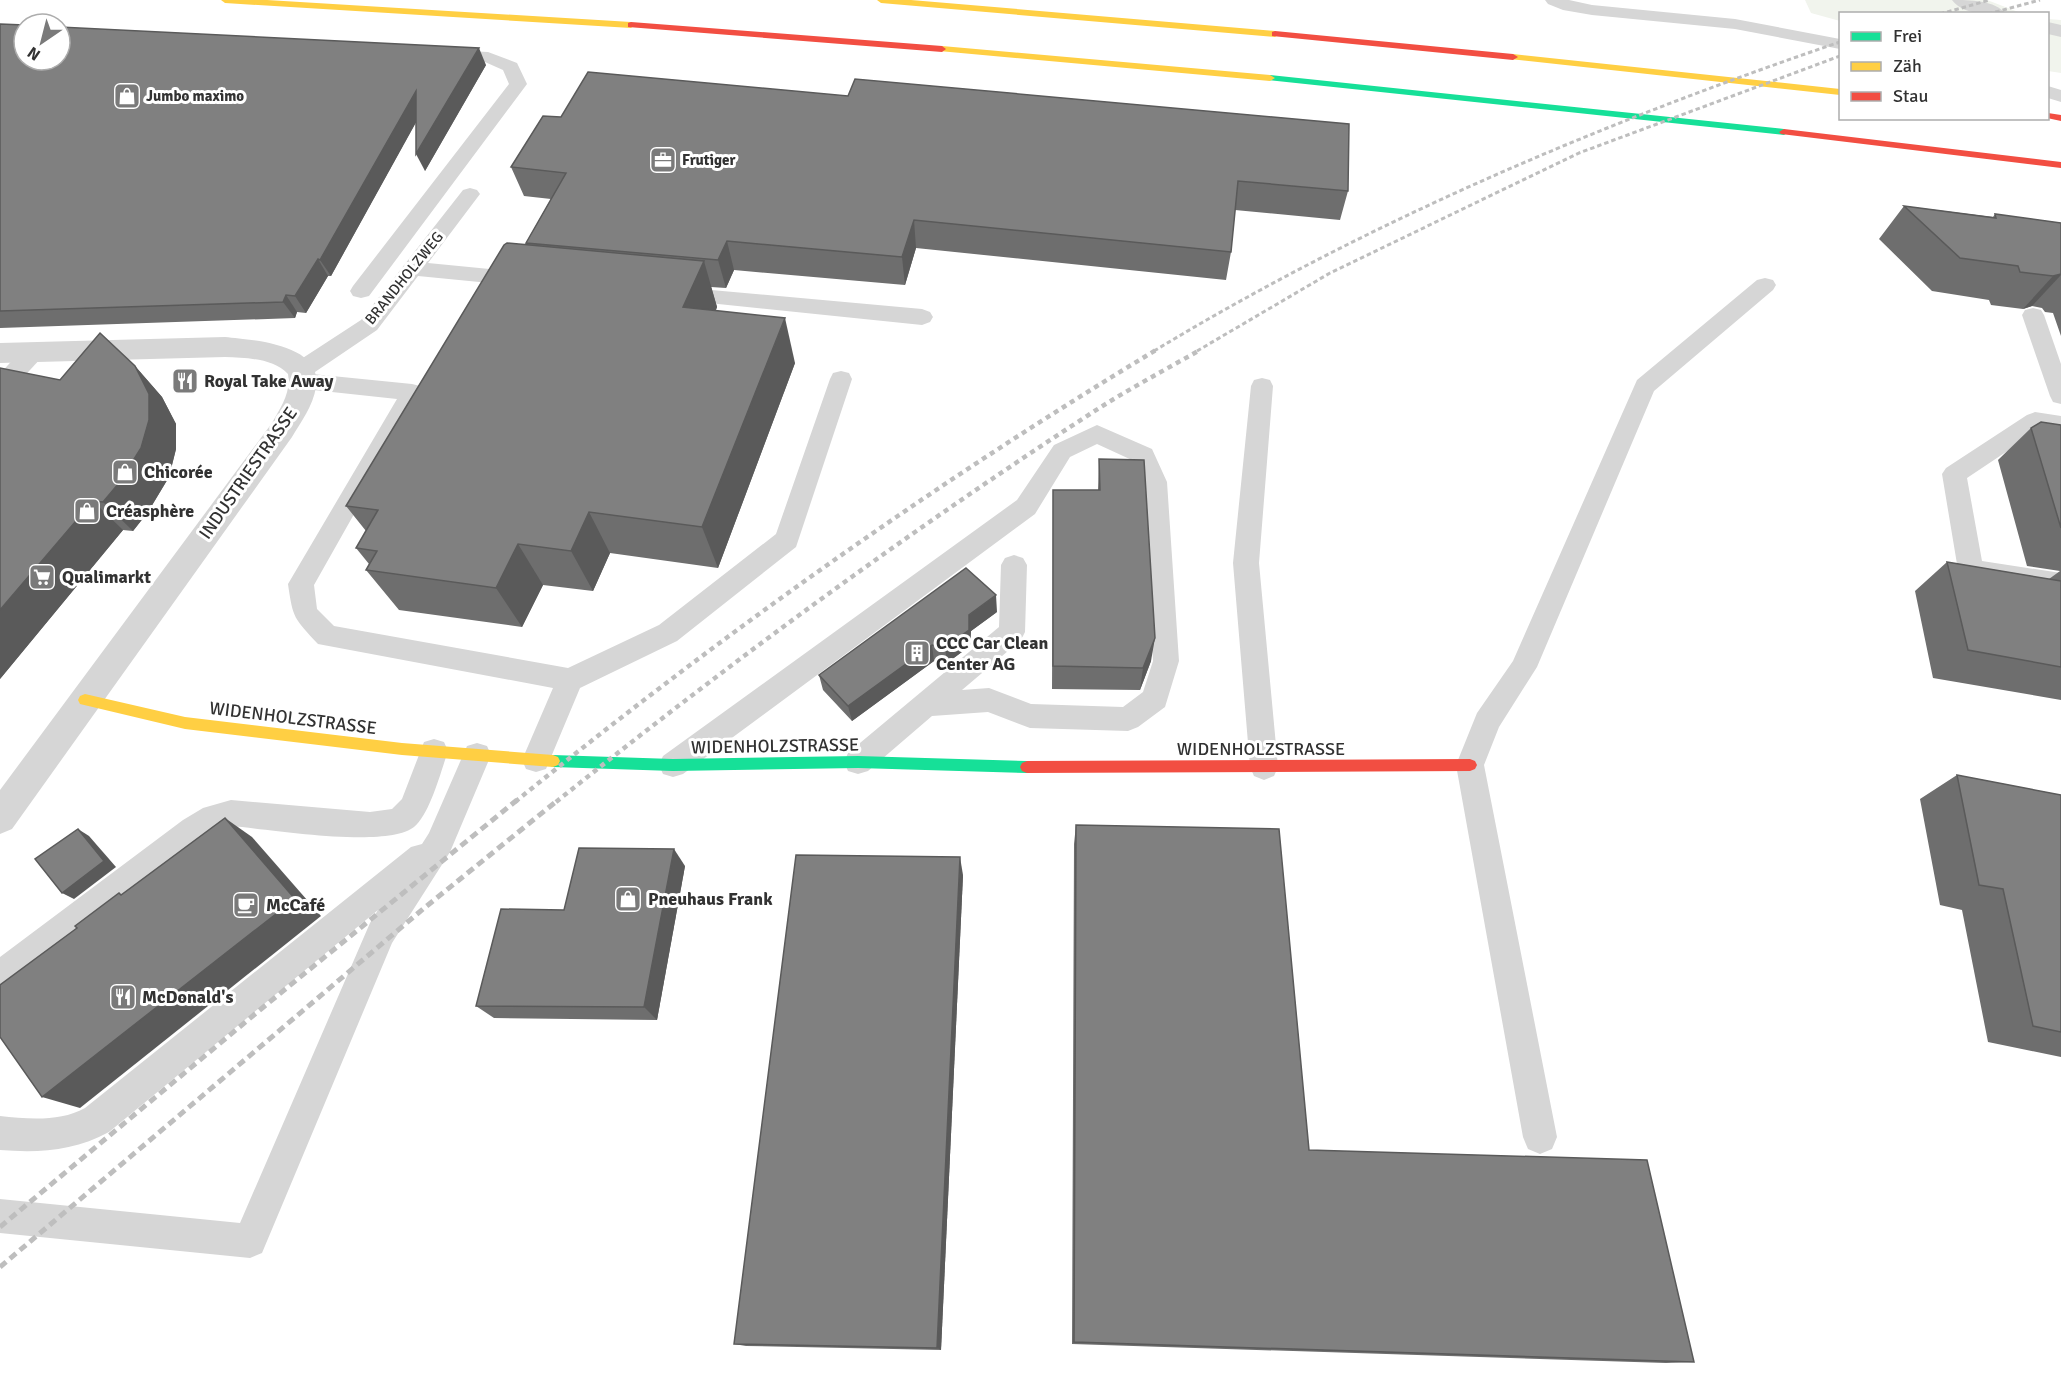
<svg xmlns="http://www.w3.org/2000/svg" width="2061" height="1380" viewBox="0 0 2061 1380" font-family="Signika,sans-serif">
	<rect width="100%" height="100%" fill="#fff"/>
	<g fill="#f1f4ed">
		<path d="M1805,0H1987L2021,13L1840,14V21L1811,13Z"/>
		<path d="M2048,19L2061,20V73L2048,71Z"/>
	</g>
	<g fill="none" stroke-linecap="round" stroke-linejoin="round">
		<g fill="#d6d6d6" fill-rule="evenodd">
			<path d="M1545,0H1569L1592,5L1735,19L1840,39V49L1735,29L1592,15L1563,10L1548,4Z"/>
			<path d="M447,50L488,52L517,63L527,84L369,296L361,298L353,296L350,291L353,286L509,84L503,70L485,62L441,59L438,55L441,51Z"/>
			<path d="M2048,86L2061,90V102L2048,98Z"/>
			<path d="M470,188L477,190L480,194L428,263L520,272L527,274L531,279L527,284L520,286L418,276L377,330L312,374L412,384L420,386L423,392L314,585L317,609L334,626L568,668L659,625L776,534L830,379L833,373L841,371L849,373L852,379L796,547L677,641L580,688L546,769L536,772L526,769L522,760L553,688L318,644C294,618 293,619 288,584L397,399L304,389L296,387L293,381L295,377L289,371L292,365L361,320L463,190Z"/>
			<path d="M1765,278L1773,280L1776,285L1773,290L1654,391L1537,667L1499,727L1484,765L1557,1137L1552,1149L1540,1154L1528,1149L1523,1137L1456,765L1477,713L1513,661L1637,380L1757,280Z"/>
			<path d="M678,287L922,309L930,312L933,317L930,322L922,325L670,299L667,294L670,289Z"/>
			<path d="M2033,308L2041,310L2044,315L2061,364V404L2053,402L2050,396L2022,315L2025,310Z"/>
			<path d="M33,344L41,346L44,352L41,358L8,394L0,396V374L25,346Z"/>
			<path d="M1262,378L1270,380L1273,386L1259,563L1278,767L1274,776L1264,780L1254,776L1250,767L1233,563L1251,386L1254,380Z"/>
			<path d="M2035,412L2061,416V434L2039,430L1967,478L1982,561L2061,573V593L1962,577L1958,570L1942,474L1946,468L2027,415Z"/>
			<path d="M1097,425L1152,449L1167,482L1179,661L1165,707L1138,727L1128,731L1030,728L988,712L932,716L868,771L858,774L848,771L844,762L848,753L999,627L1001,565L1005,558L1014,555L1023,558L1027,565L1025,632L1021,640L962,690L989,688L1031,704L1123,707L1143,692L1153,661L1143,482L1134,461L1097,444L1070,457L1035,514L683,774L673,777L663,774L659,765L663,756L1017,500L1054,445Z"/>
			<path d="M434,739L444,742L448,751C441,771 430,814 414,827C387,849 269,829 231,826L219,829L203,838L11,987L0,991V957L183,820L203,808L231,800L370,812L392,809L402,799L424,742Z"/>
			<path d="M477,743L487,746L491,755L450,852L392,943L262,1253L250,1258L0,1233V1199L240,1223L370,923L378,910L109,1132C74,1151 39,1153 0,1150V1116C28,1119 60,1122 85,1108L411,847L422,844L429,833L467,746Z"/>
		</g>
		<g fill="#d6d6d6" fill-rule="evenodd">
			<path d="M1952,0C1970,0 1995,0 2006,14C1989,14 1964,16 1952,0Z"/>
			<path d="M2048,22L2061,25V37L2048,34Z"/>
			<path d="M225,337C253,340 323,344 316,387C313,406 301,422 292,437L12,829L0,834V790L272,423C281,407 291,393 288,374C273,358 246,358 225,357L0,363V343Z"/>
		</g>
		<g fill="#16e098" fill-rule="evenodd">
			<path d="M1270,75L1784,129L1789,132L1784,135L1267,80V76Z"/>
			<path d="M553,755L673,759L858,756L1027,761L1032,763L1034,767L1032,771L1027,773L858,768L673,771L553,767L548,765L546,761L548,757Z"/>
		</g>
		<g fill="#ffcf43" fill-rule="evenodd">
			<path d="M221,0H267L631,22L635,25L631,28L225,3Z"/>
			<path d="M877,0H911L1275,31L1279,34L1275,37L881,3Z"/>
			<path d="M942,46L1270,75L1275,78L1270,81L939,51V47Z"/>
			<path d="M1513,54L1840,89V95L1510,59L1508,57Z"/>
			<path d="M85,694L185,717L402,743L553,755L558,757L560,761L558,765L553,767L402,755L185,729L80,704L78,700L80,696Z"/>
		</g>
		<g fill="#f24e42" fill-rule="evenodd">
			<path d="M631,22L942,46L946,49L942,52L628,27V23Z"/>
			<path d="M1275,31L1513,54L1518,57L1513,60L1272,36V32Z"/>
			<path d="M2048,113L2061,115V121L2047,118Z"/>
			<path d="M1784,129L2061,162V168L1781,134L1779,132Z"/>
			<path d="M1470,759L1475,761L1477,765L1475,769L1470,771L1027,773L1022,771L1020,767L1022,763L1027,761Z"/>
		</g>
		<g stroke="#bebebe" stroke-width="3" stroke-dasharray="4.5 3" stroke-linecap="butt">
			<path d="M1940,14L1990,0"/>
			<path d="M1988,14L2040,0"/>
			<path d="M1154,351C1369,221 1602,123 1840,42"/>
			<path d="M1197,351L1330,273L1579,153L1840,56"/>
		</g>
		<g stroke="#bebebe" stroke-width="4.5" stroke-dasharray="5 4.5" stroke-linecap="butt">
			<path d="M515,802C718,637 932,485 1156,350"/>
			<path d="M556,802C728,664 905,534 1090,414C1125,391 1163,371 1200,350"/>
		</g>
		<g stroke="#bebebe" stroke-width="5" stroke-dasharray="8 5" stroke-linecap="butt">
			<path d="M0,1227L261,1009L517,800"/>
			<path d="M0,1267L423,909L558,800"/>
		</g>
	</g>
	<g fill="#6e6e6e">
		<path d="M0,24L486,65L425,171L416,122L331,276H328L306,313L297,312L295,318L0,328Z"/>
		<path d="M543,116L1348,191L1340,220L1235,210L1231,252L1226,280L916,248L905,285L734,270L726,288L711,287L717,307L716,310L795,363L718,568L610,553L593,591L543,585L522,627L399,610L366,570L369,564L356,548L366,531L346,506L527,245L526,243L551,199L524,196L511,167Z"/>
		<path d="M1904,206L1993,217L1995,214L2061,223V336L2053,313L2045,312L2042,308L2032,306L2023,309L1991,305L1989,300L1932,291L1879,239Z"/>
		<path d="M135,366L162,397L176,424V449L169,477L148,512L133,531L123,530L0,679L60,380Z"/>
		<path d="M2061,425V700L1933,678L1915,591L1947,562L2049,579L2060,571L2027,566L1998,460L2031,428Z"/>
		<path d="M1099,459L1151,661L1140,690L1052,689L1053,490H1098Z"/>
		<path d="M997,612L971,631L970,646L947,663L934,661L852,721L823,690L819,675Z"/>
		<path d="M1957,775L2061,795V1057L1988,1042L1962,910L1940,905L1920,799Z"/>
		<path d="M1076,825L1309,1150L1694,1362L1666,1363L1072,1344L1074,844Z"/>
		<path d="M685,866L657,1020L494,1018L476,1006L564,910Z"/>
		<path d="M963,875L941,1350L746,1346L734,1344Z"/>
	</g>
	<g fill="#5a5a5a">
		<path d="M479,48L486,65L425,171L416,154Z"/>
		<path d="M416,91L424,108L331,276L320,260Z"/>
		<path d="M914,220L916,248L905,285L902,257Z"/>
		<path d="M727,241L734,270L726,288L718,260Z"/>
		<path d="M318,259L328,276L306,313L295,296Z"/>
		<path d="M704,261L717,307L697,352L683,307Z"/>
		<path d="M2061,274V275L2032,306L2023,309L2053,276Z"/>
		<path d="M286,295L297,312L295,318L283,302Z"/>
		<path d="M785,318L795,363L718,568L702,527Z"/>
		<path d="M135,366L162,397L176,424V449L169,477L148,512L133,531L103,502Z"/>
		<path d="M93,501L123,530L0,679V610Z"/>
		<path d="M589,512L610,553L593,591L571,551Z"/>
		<path d="M518,544L543,585L522,627L496,588Z"/>
		<path d="M996,595L997,612L971,631L970,646L947,663L945,647L969,615Z"/>
		<path d="M1155,638L1151,661L1140,690L1143,668Z"/>
		<path d="M932,645L934,661L852,721L848,706Z"/>
		<path d="M225,818L252,837L321,916L80,1108L42,1097Z"/>
		<path d="M78,829L89,836L116,867L74,899L62,893Z"/>
		<path d="M674,849L685,866L657,1020L644,1007Z"/>
		<path d="M960,857L963,875L941,1350L937,1348Z"/>
	</g>
	<g fill="#808080" stroke="#5a5a5a" stroke-width="1.5">
		<path d="M0,24L24,25V60H60V27L479,48L416,154V91L320,260L318,259L295,296L286,295L283,302L0,311Z"/>
		<path d="M588,72L848,96L855,79L1349,124L1348,191L1238,181L1231,252L914,220L902,257L727,241L718,260L526,243L566,173L511,167L543,116L561,117Z"/>
		<path d="M1904,206L1996,218L1995,214L2061,223V274L2053,276L2020,272L2018,266L1960,258Z"/>
		<path d="M507,243L704,261L683,307L785,318L702,527L589,512L571,551L518,544L496,588L366,570L377,551L356,548L378,510L346,506L504,245Z"/>
		<path d="M100,333L135,366L149,394V420L141,448L119,483L103,502L93,501L0,610V368L60,380Z"/>
		<path d="M2041,422L2061,425V528L2031,428Z"/>
		<path d="M1099,459L1144,460L1155,638L1143,668L1053,666V490H1100Z"/>
		<path d="M1947,562L2061,581V667L1968,650Z"/>
		<path d="M966,568L996,595L969,615V630L945,647L932,645L848,706L819,675Z"/>
		<path d="M1957,775L2061,795V1032L2033,1026L2003,889L1979,885Z"/>
		<path d="M225,818L295,899L42,1097L0,1037V985L77,928L75,926L119,893L121,895Z"/>
		<path d="M1076,825L1279,829L1309,1150L1647,1160L1694,1362L1074,1342Z"/>
		<path d="M78,829L104,861L62,893L35,859Z"/>
		<path d="M579,848L674,849L644,1007L476,1006L501,909L564,910Z"/>
		<path d="M796,855L960,857L937,1348L734,1344Z"/>
	</g>
	<defs>
		<symbol id="shop-square" viewBox="-11 -11 22 22"><rect x="-9" y="-9" width="18" height="18" rx="4" fill="#7a7a7a" stroke="#fff"/><path d="M-5-2.5h2.3a2.7 3.5 0 0 1 5.4 0H5L5.5 6h-11ZM-1.5-2.5h3a1.5 2.3 0 0 0-3 0Z" fill="#fff"/></symbol>
		<symbol id="office-square" viewBox="-11 -11 22 22"><rect x="-9" y="-9" width="18" height="18" rx="4" fill="#7a7a7a" stroke="#fff"/><path d="M-6-3h4V-5.5h4V-3h4V5H-6ZM-1-4.5V-3h2v-1.5ZM-6 0V1H6V0Z" fill="#fff"/></symbol>
		<symbol id="restaurant-square" viewBox="-11 -11 22 22"><rect x="-9" y="-9" width="18" height="18" rx="4" fill="#7a7a7a" stroke="#fff"/><path d="M-5-6h1v4h1v-4h1v4h1v-4h1v5L-1.5 .5V6h-2V.5L-5-1ZM5-6V6H3V1.5H1.5Q1.5-4 5-6Z" fill="#fff"/></symbol>
		<symbol id="supermarket-square" viewBox="-11 -11 22 22"><rect x="-9" y="-9" width="18" height="18" rx="4" fill="#7a7a7a" stroke="#fff"/><path d="M-6-5.5h2.5l.6 2H6L4.5 2H-2.5L-4.4-4H-6ZM-1.5 3.2a1.3 1.3 0 1 0 .1 0ZM3 3.2a1.3 1.3 0 1 0 .1 0Z" fill="#fff"/></symbol>
		<symbol id="building-square" viewBox="-11 -11 22 22"><rect x="-9" y="-9" width="18" height="18" rx="4" fill="#7a7a7a" stroke="#fff"/><path d="M-4-6H4V6H1V3H-1V6H-4ZM-2.5-4.3h1.7v1.8h-1.7ZM.8-4.3h1.7v1.8H.8ZM-2.5-1h1.7V.8h-1.7ZM.8-1h1.7V.8H.8Z" fill="#fff"/></symbol>
		<symbol id="cafe-square" viewBox="-11 -11 22 22"><rect x="-9" y="-9" width="18" height="18" rx="4" fill="#7a7a7a" stroke="#fff"/><path d="M-5.5-4.5H6V0H3Q3 3.5 0 3.5H-2.5Q-5.5 3.5-5.5 0ZM3-3.2v2h1.7v-2ZM-6 4.5H4V6H-6Z" fill="#fff"/></symbol>
	</defs>
	<g fill-rule="evenodd">
		<use href="#shop-square" x="112" y="81" width="30" height="30"/>
		<use href="#office-square" x="648" y="145" width="30" height="30"/>
		<use href="#restaurant-square" x="170" y="366" width="30" height="30"/>
		<use href="#shop-square" x="110" y="457" width="30" height="30"/>
		<use href="#shop-square" x="72" y="496" width="30" height="30"/>
		<use href="#supermarket-square" x="27" y="562" width="30" height="30"/>
		<use href="#building-square" x="902" y="638" width="30" height="30"/>
		<use href="#shop-square" x="613" y="884" width="30" height="30"/>
		<use href="#cafe-square" x="231" y="890" width="30" height="30"/>
		<use href="#restaurant-square" x="108" y="982" width="30" height="30"/>
	</g>
	<g text-anchor="middle" stroke-width="6" stroke-linejoin="round" paint-order="stroke">
		<g font-size="15" font-weight="bold" fill="#323232" stroke="#fff" text-anchor="start">
			<text x="146" y="101">Jumbo maximo</text>
			<text x="682" y="165">Frutiger</text>
		</g>
		<g font-size="15" fill="#323232" stroke="#fff">
			<text transform="translate(404 278) rotate(-51)" y="5">BRANDHOLZWEG</text>
		</g>
		<g font-size="18" font-weight="bold" fill="#323232" stroke="#fff" text-anchor="start">
			<text x="204" y="387">Royal Take Away</text>
			<text x="144" y="478">Chicorée</text>
			<text x="106" y="517">Créasphère</text>
			<text x="62" y="583">Qualimarkt</text>
			<text x="936" y="649">CCC Car Clean<tspan x="936" dy="21">Center AG</tspan></text>
			<text x="648" y="905">Pneuhaus Frank</text>
			<text x="266" y="911">McCafé</text>
			<text x="142" y="1003">McDonald's</text>
		</g>
		<g font-size="18" fill="#323232" stroke="#fff">
			<text transform="translate(248 473) rotate(-55)" y="6">INDUSTRIESTRASSE</text>
			<text transform="translate(293 718) rotate(7)" y="6">WIDENHOLZSTRASSE</text>
			<text transform="translate(775 746) rotate(-1)" y="6">WIDENHOLZSTRASSE</text>
			<text x="1261" y="755">WIDENHOLZSTRASSE</text>
		</g>
	</g>
	<rect x="1839" y="12" width="210" height="108" fill="#ffffff" stroke="#adadad" stroke-width="1.5"/>
	<rect x="1851" y="32" width="30" height="9" fill="#16e098" stroke="#adadad" stroke-width="1.5"/>
	<text x="1893" y="42" font-size="18" fill="#323232">Frei</text>
	<rect x="1851" y="62" width="30" height="9" fill="#ffcf43" stroke="#adadad" stroke-width="1.5"/>
	<text x="1893" y="72" font-size="18" fill="#323232">Zäh</text>
	<rect x="1851" y="92" width="30" height="9" fill="#f24e42" stroke="#adadad" stroke-width="1.5"/>
	<text x="1893" y="102" font-size="18" fill="#323232">Stau</text>
	<g transform="translate(42 42) rotate(215)"><circle r="28" fill="#ffffff" stroke="#adadad" stroke-width="1.5"/>
	<path d="M0-4.5L10 22L0 15L-10 22Z" fill="#7a7a7a"/>
	<text y="-9" font-size="16" font-weight="bold" text-anchor="middle" fill="#323232">N</text>
	</g>
</svg>
